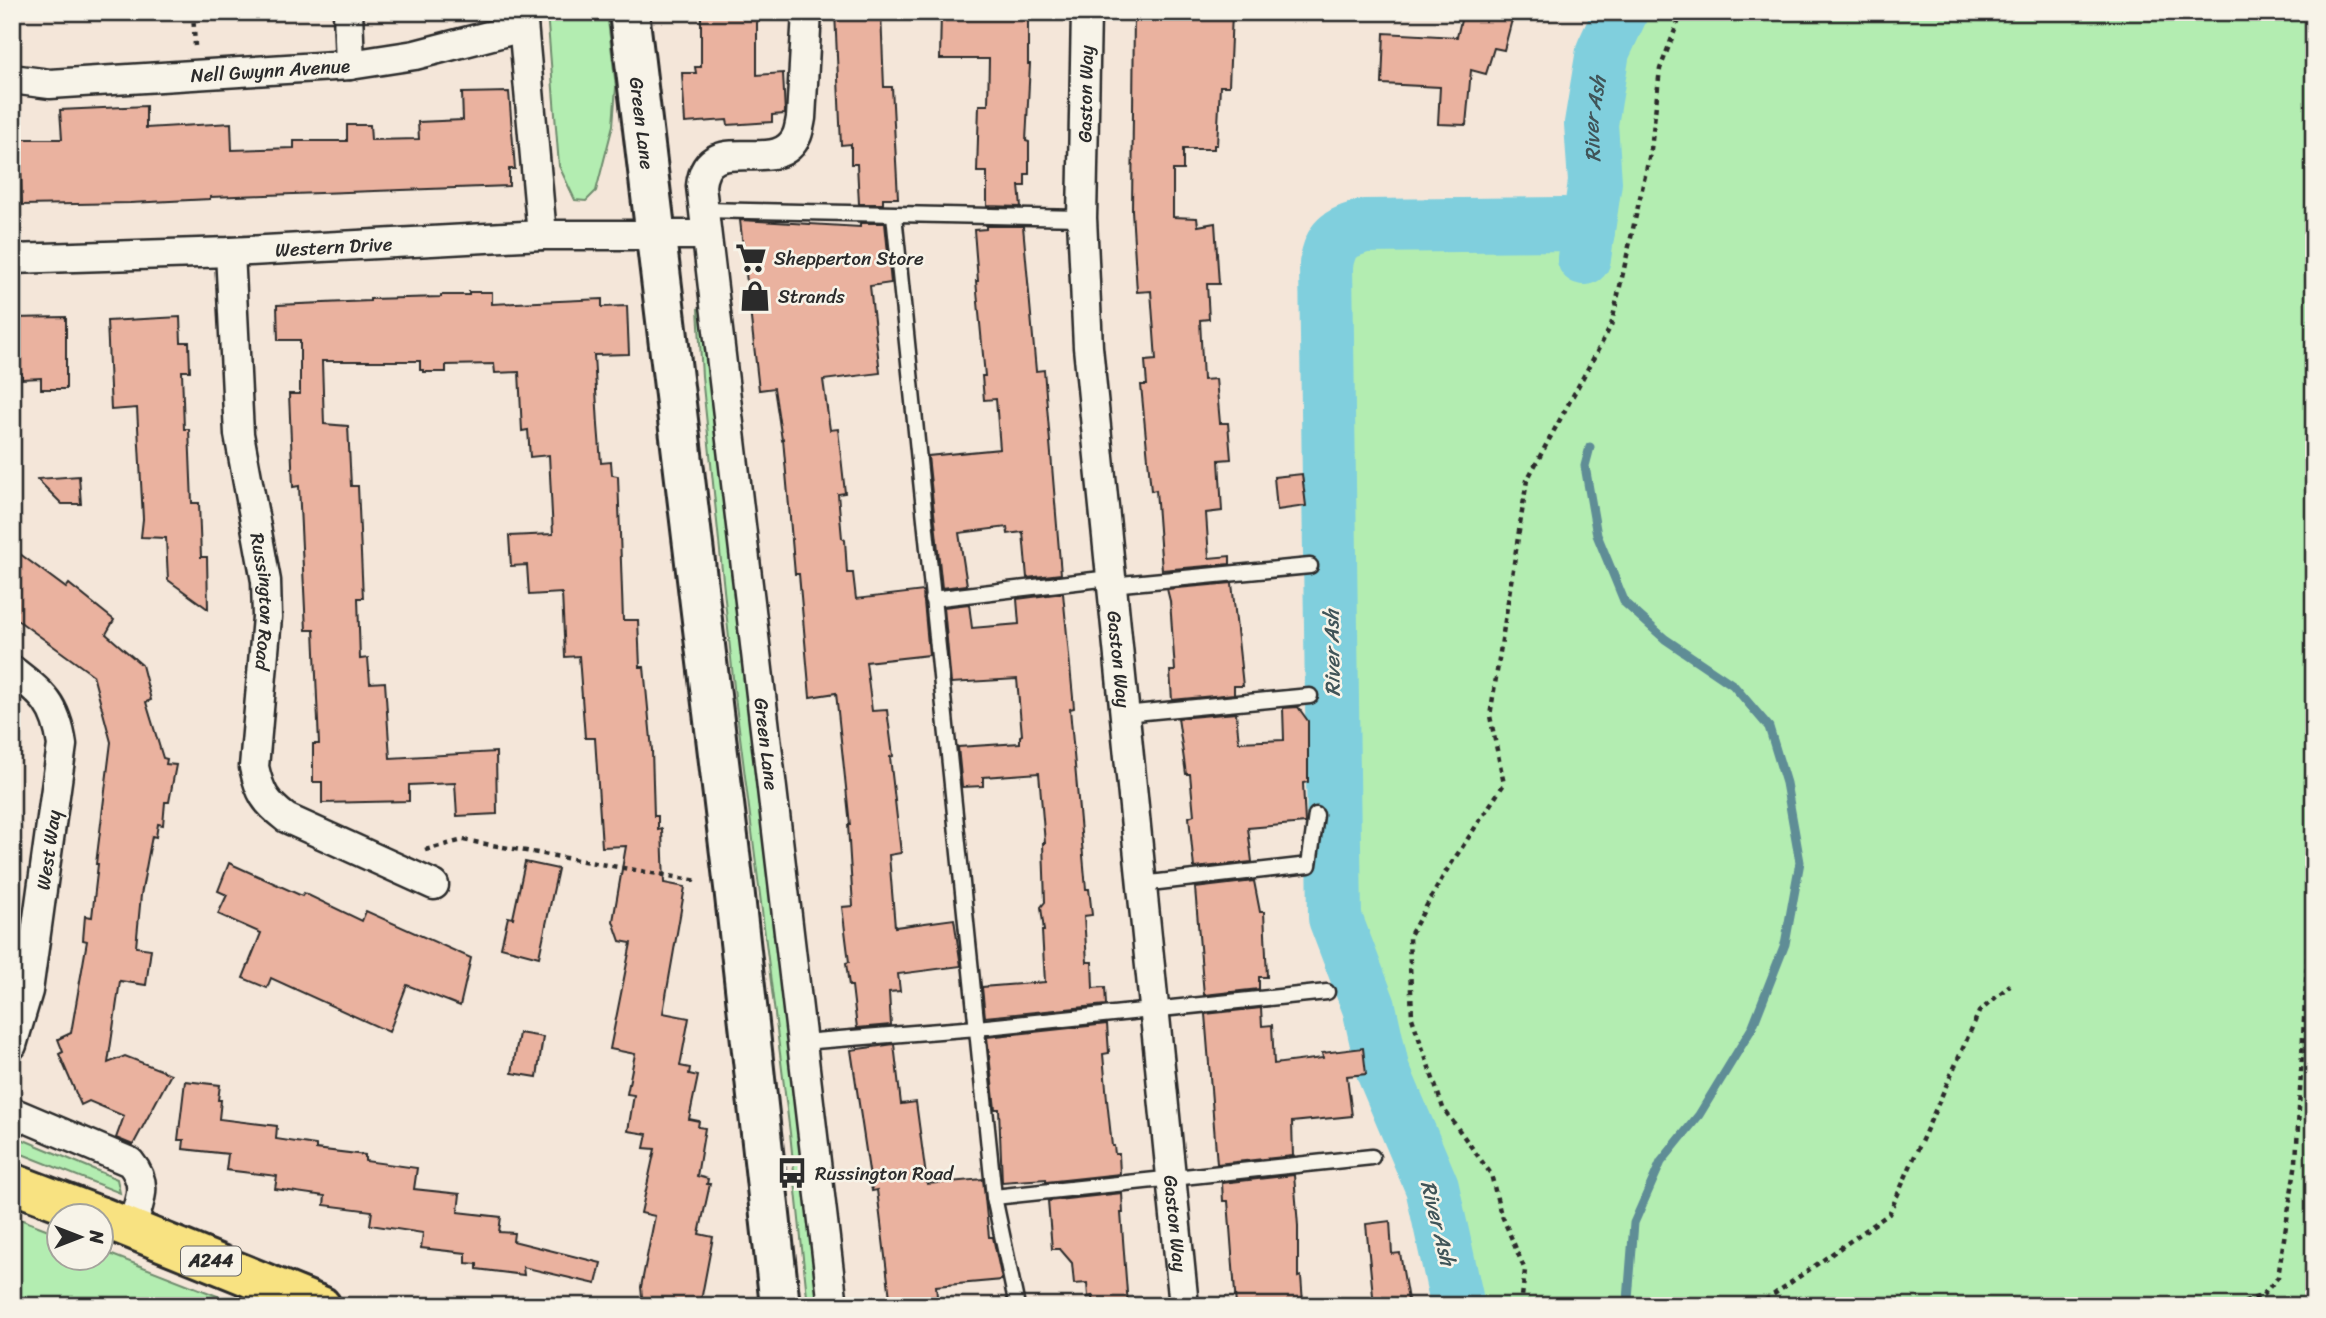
<svg xmlns="http://www.w3.org/2000/svg" width="2326" height="1318" viewBox="0 0 2326 1318" font-family="Sriracha,sans-serif">
	<rect width="100%" height="100%" fill="#f4e6d9"/>
	<filter id="ink" filterUnits="userSpaceOnUse"><feTurbulence type="fractalNoise" baseFrequency=".0143" numOctaves="2"/><feDisplacementMap in="SourceGraphic" scale="14" xChannelSelector="R" yChannelSelector="G"/><feConvolveMatrix kernelMatrix="1 2 1 2 8 2 1 2 1" color-interpolation-filters="sRGB"/></filter>
	<g filter="url(#ink)">
		<g fill="#b3edb1" stroke="#6f8c6e" stroke-width="2">
			<path d="M547,12H607L616,87L613,125L596,191L586,201L575,200L559,166Z"/>
			<path d="M1621,12H2314V1306H1458L1432,1187L1383,1071L1369,1007L1335,918L1326,264L1330,243L1342,233L1364,237L1559,236L1587,231L1595,182L1591,124L1603,51Z"/>
			<path d="M698,309L705,310L822,1306H808L790,1133L735,697L702,376Z"/>
			<path d="M12,1135L117,1179L120,1193L12,1150Z"/>
			<path d="M12,1216L59,1234L60,1258H102V1251L243,1306H17L12,1304Z"/>
		</g>
		<g fill="none" stroke-linecap="round" stroke-linejoin="round">
			<path stroke="#5e8d96" stroke-width="9" d="M1590,447L1585,466L1597,535L1625,603L1665,639L1733,685L1769,727L1786,783L1800,862L1785,944L1752,1028L1699,1115L1661,1162L1634,1223L1628,1300L1625,1306"/>
			<g stroke="#80cfdd" stroke-width="54">
				<path id="s1" d="M1584,258L1595,182L1591,124L1603,51L1621,12"/>
				<path d="M1458,1306L1432,1187L1383,1071L1369,1007L1335,918L1326,264C1332,236 1338,235 1364,226L1563,224L1588,231"/>
			</g>
		</g>
		<g fill="#eab29f" stroke="#2b2b2b" stroke-width="2">
			<path d="M701,12H757V75L783,73L785,114L772,115V122L728,125L727,120L685,123L682,73H696L695,67H701Z"/>
			<path d="M835,12H881L884,87H892L898,198H883V204H859L857,164H851V144L841,145Z"/>
			<path d="M941,12H1028V64H1030L1026,141L1029,142V174H1025V186H1019L1021,207L987,206V172H977L979,105H988L989,59H940Z"/>
			<path d="M1134,12H1232L1229,86H1220L1217,145H1214V149H1183V170H1173V217L1197,218L1198,226L1215,223L1219,284H1207L1209,319L1200,320L1203,380L1216,379L1220,423H1228L1231,459L1219,460L1222,511L1206,513L1209,558L1230,556V564L1162,570L1156,490L1151,491L1141,385H1147L1145,361L1156,360L1151,291L1137,292L1132,210Z"/>
			<path d="M1463,12H1514L1504,50L1494,48L1486,74L1471,70L1466,125L1438,124L1440,87L1382,84L1384,33L1457,37Z"/>
			<path d="M509,92L515,169H509V186L210,197V199L130,203L22,205L20,139H62L60,110L146,106V128L231,123L232,150L294,148V141H347V125H370L371,140L419,139L418,122L463,120L462,93Z"/>
			<path d="M740,220L860,227V223H885L891,283L870,286L880,373L823,380L830,430L838,429L845,493L838,494L842,538L845,540L847,573H853L856,599L923,591L929,655L866,662L872,711L887,710L893,756L890,757L901,853L889,855L895,927L954,919L961,966L898,974L900,991L889,992L891,1025L857,1028L852,986H849L846,963L849,962L842,907L853,906L848,825H850L836,693L810,697L799,574H795L783,439L782,440L774,388L759,390Z"/>
			<path d="M986,226H1023L1036,371L1044,370L1061,574L1027,578L1023,532L1008,534L1007,527L959,533L967,585L942,588L928,456L1000,449L996,399L984,400L982,376H985L976,281H978L974,230L986,229Z"/>
			<path d="M469,292H492V304L602,299V307L627,306L629,354L594,355L598,425L601,463L611,462L612,475L618,476L623,620H638L640,667H644L652,750L654,816H658V830L662,829L664,883L685,887L663,1013L689,1018L680,1066L690,1068L689,1074L698,1076L689,1119L699,1121L698,1127L705,1128L697,1176L708,1179L707,1184H710L699,1234L713,1237L700,1306H643L641,1287L655,1216L641,1213L655,1149L644,1148L647,1134L628,1131L634,1095L627,1094L635,1054L610,1049L631,943L620,941L613,921L626,846L602,847L595,738H585L579,656L565,657L562,593L529,595L527,565L511,566L509,536L553,534L549,455L530,457L528,430L522,431L519,372L495,373L494,364L446,365V372H423V370H420V361H322L324,424L348,426L351,486H358L363,598H358L360,659L368,658L370,683L385,682L390,758L496,752L497,814L457,816L455,783L409,785V801L322,803V782H313V744H319L314,630H306L299,486L293,487L289,394H300V340H278L277,305L370,301V299L441,297V295H469Z"/>
			<path d="M66,317V389H41V378L22,379V373L12,374V318Z"/>
			<path d="M180,317L181,342H189L190,371H182L184,429H189L192,503H199L201,557H207L208,609L168,580L166,538L141,537L143,519L137,408L111,410L107,321Z"/>
			<path d="M1302,474L1306,506L1277,510L1274,477Z"/>
			<path d="M79,476L81,504H62L37,479Z"/>
			<path d="M12,548L66,588L69,584L114,620L106,634L142,665L151,700L146,702L163,758L167,759L166,764L176,765L169,802H165L163,825L158,824L156,837L152,836L141,895L136,947L151,949L146,985L120,981L108,1063L125,1056L171,1074L133,1145L116,1138L124,1116L89,1101L81,1105L59,1054L63,1052L58,1039L71,1033L87,941L83,940L85,916L92,917L98,864H96L111,742L93,675L12,616Z"/>
			<path d="M1232,583L1243,686H1234V694L1172,700L1170,671H1175L1170,601L1167,589Z"/>
			<path d="M1063,593L1074,708L1070,709L1086,889H1089L1092,915L1084,916L1087,962H1092L1093,988L1105,987L1106,1005L985,1017L982,987L1045,982L1042,931H1044L1041,907L1045,902L1043,843H1045L1039,773L983,777V786L962,787L958,747L1020,743V736L1022,735L1017,679L951,683L944,607L969,604L972,628L1019,624L1017,599Z"/>
			<path d="M1298,707L1308,721V782L1303,783L1305,823L1248,828L1252,862L1194,868L1189,817L1194,815L1190,774H1186L1178,718L1236,713L1239,742L1284,740L1283,708Z"/>
			<path d="M525,862L558,869L539,957L501,947L508,917L513,918Z"/>
			<path d="M229,863L302,896L304,893L362,921L366,911L471,958L460,1006L407,985L389,1032L271,978L267,988L243,978L261,933L218,914L227,895L218,891Z"/>
			<path d="M1254,881L1260,912H1264L1267,977H1259V989L1204,995L1195,888Z"/>
			<path d="M1261,1008L1262,1026L1272,1025L1274,1064L1323,1058L1322,1053L1363,1048L1366,1074L1347,1076L1352,1116L1292,1122L1293,1156L1217,1164L1205,1014Z"/>
			<path d="M1107,1024L1109,1053L1103,1054L1107,1100L1112,1146H1114L1115,1154H1119L1120,1174L1046,1182V1179L1002,1182L999,1109H995L987,1037Z"/>
			<path d="M519,1033L543,1037L537,1077L512,1073Z"/>
			<path d="M894,1044L901,1104L916,1102L927,1184L983,1179L989,1237H993L1002,1280L936,1286L938,1306H891L877,1190L872,1191L851,1050Z"/>
			<path d="M185,1081L220,1085L218,1100H221L219,1119L277,1126L276,1139L316,1145V1149L365,1155V1161L417,1168L414,1189L460,1194L458,1212L501,1217L499,1232L514,1233L513,1241L601,1263L596,1284L523,1267L524,1275L477,1269V1264L466,1263V1253L421,1248L423,1233L370,1225L372,1211L324,1205L325,1196L275,1189L277,1176L226,1170L228,1154L183,1149L184,1140H178Z"/>
			<path d="M1294,1175L1298,1226V1277L1301,1276L1303,1303H1300V1306H1236L1228,1201H1223L1222,1183Z"/>
			<path d="M1122,1193L1123,1213H1121L1128,1306H1093L1092,1296L1088,1297L1087,1283L1074,1284L1072,1263L1060,1249H1052L1048,1201Z"/>
			<path d="M1390,1221L1392,1254L1400,1253L1409,1306H1374L1366,1224Z"/>
		</g>
		<g fill="none" stroke-linecap="round" stroke-linejoin="round">
			<defs>
				<g id="service">
					<path d="M703,210L1082,218"/>
					<path d="M894,215L994,1197L1017,1306"/>
					<path d="M1111,585L1310,566"/>
					<path d="M932,599L1110,578"/>
					<path d="M1124,714L1310,696"/>
					<path d="M1141,884L1309,865L1316,815"/>
					<path d="M802,1042L977,1028L1327,992"/>
					<path d="M994,1197L1372,1157"/>
				</g>
				<g id="minor">
					<path d="M348,12L350,65"/>
					<path d="M522,12L542,235"/>
					<path id="s2" d="M807,12L801,118C800,123 799,130 797,135C778,180 707,127 701,186L833,1306"/>
					<path id="s3" d="M1086,12L1082,218L1088,347L1184,1306"/>
					<path id="s4" d="M12,79L50,84L350,65L415,55L523,27"/>
					<path id="s5" d="M230,252L239,434L266,581L267,617L254,767C260,793 265,802 286,818L434,885"/>
					<path id="s6" d="M12,259L230,252L542,235H706"/>
					<path d="M12,670C43,694 56,704 62,745L28,991L12,1045"/>
					<path d="M12,1112L130,1162C150,1186 139,1201 131,1229"/>
				</g>
				<g id="secondary">
					<path id="s7" d="M629,12L734,887L780,1306"/>
				</g>
				<g id="primary">
					<path d="M12,1183L99,1216"/>
					<path d="M102,1217L321,1306"/>
				</g>
			</defs>
			<use href="#service" stroke="#2b2b2b" stroke-width="19"/>
			<use href="#minor" stroke="#2b2b2b" stroke-width="33"/>
			<use href="#secondary" stroke="#2b2b2b" stroke-width="44"/>
			<use href="#primary" stroke="#2b2b2b" stroke-width="44"/>
			<g stroke="#2b2b2b" stroke-width="4.5" stroke-dasharray="5 5" stroke-linecap="butt">
				<path d="M193,12L195,46"/>
				<path d="M425,850L463,840L698,881"/>
				<path d="M1521,1306L1525,1270L1500,1211L1491,1174L1443,1108L1412,1018L1409,937L1445,873L1504,784L1490,716L1527,480L1611,326L1651,149L1660,69L1682,12"/>
				<path d="M1757,1306L1889,1214L1979,1012L2010,985"/>
				<path d="M2235,1306L2263,1295L2278,1277L2296,1162L2310,912L2314,903"/>
			</g>
			<use href="#service" stroke="#f7f3e8" stroke-width="14"/>
			<use href="#minor" stroke="#f7f3e8" stroke-width="28"/>
			<use href="#secondary" stroke="#f7f3e8" stroke-width="38"/>
			<use href="#primary" stroke="#f8e281" stroke-width="38"/>
		</g>
	</g>
	<defs>
		<symbol id="supermarket-bare" viewBox="-9 -9 18 18"><path d="M-6-5.5h2.5l.6 2H6L4.5 2H-2.5L-4.4-4H-6ZM-1.5 3.2a1.3 1.3 0 1 0 .1 0ZM3 3.2a1.3 1.3 0 1 0 .1 0Z" fill="#2b2b2b" stroke="#f7f3e8" stroke-width="2.5" paint-order="stroke"/></symbol>
		<symbol id="shop-bare" viewBox="-9 -9 18 18"><path d="M-5-2.5h2.3a2.7 3.5 0 0 1 5.4 0H5L5.5 6h-11ZM-1.5-2.5h3a1.5 2.3 0 0 0-3 0Z" fill="#2b2b2b" stroke="#f7f3e8" stroke-width="2.5" paint-order="stroke"/></symbol>
		<symbol id="bus-bare" viewBox="-9 -9 18 18"><path d="M-5-6H5V4H4V6H2V4H-2V6H-4V4H-5ZM-3.5-4V0h7V-4ZM-3.5 1.2v1.5H-2V1.2ZM2 1.2v1.5H3.5V1.2Z" fill="#2b2b2b" stroke="#f7f3e8" stroke-width="2.5" paint-order="stroke"/></symbol>
	</defs>
	<g fill-rule="evenodd">
		<use href="#supermarket-bare" x="729" y="236" width="44" height="44"/>
		<use href="#shop-bare" x="733" y="274" width="44" height="44"/>
		<use href="#bus-bare" x="770" y="1151" width="44" height="44"/>
	</g>
	<g text-anchor="middle" stroke-width="5" stroke-linejoin="round" paint-order="stroke">
		<rect fill="#f7f3e8" stroke="#686764" stroke-width="2" x="181" y="1246.5" width="60" height="29" rx="5"/>
		<g font-size="18" font-weight="bold" fill="#2b2b2b">
			<text x="211" y="1267">A244</text>
		</g>
		<g font-size="19" fill="#2b2b2b" stroke="#f7f3e8">
			<text dy="7" stroke="none"><textPath href="#s4" startOffset="259">Nell Gwynn Avenue</textPath></text>
			<text transform="translate(1085 94) rotate(-89)" y="7">Gaston Way</text>
			<text dy="7" stroke="none"><textPath href="#s7" startOffset="112">Green Lane</textPath></text>
			<text dy="7" stroke="none"><textPath href="#s6" startOffset="322">Western Drive</textPath></text>
			<text dy="7" stroke="none"><textPath href="#s5" startOffset="352">Russington Road</textPath></text>
			<text dy="7" stroke="none"><textPath href="#s3" startOffset="649">Gaston Way</textPath></text>
			<text dy="7" stroke="none"><textPath href="#s2" startOffset="807">Green Lane</textPath></text>
			<text transform="translate(48 850) rotate(-82)" y="7">West Way</text>
			<text dy="7" stroke="none"><textPath href="#s3" startOffset="1216">Gaston Way</textPath></text>
		</g>
		<g font-size="19" fill="#2b2b2b" stroke="#f7f3e8" text-anchor="start">
			<text x="774" y="265">Shepperton Store</text>
			<text x="778" y="303">Strands</text>
			<text x="815" y="1180">Russington Road</text>
		</g>
		<g font-size="21" font-style="italic" fill="#405458" stroke="#f7f3e8">
			<text dy="7" stroke="none"><textPath href="#s1" startOffset="140">River Ash</textPath></text>
			<text transform="translate(1332 653) rotate(-91)" y="7">River Ash</text>
			<text transform="translate(1438 1223) rotate(76)" y="7">River Ash</text>
		</g>
	</g>
	<rect width="2326" height="1318" fill="none" stroke="#f7f3e8" stroke-width="42"/>
	<rect x="21" y="21" width="2284" height="1276" fill="none" stroke="#2b2b2b" stroke-width="2.5" filter="url(#ink)"/>
	<g transform="translate(80 1237) rotate(90)"><circle r="33" fill="#f7f3e8" stroke="#a5a39c" stroke-width="2"/>
	<path d="M0-5L12 26L0 18L-12 26Z" fill="#2b2b2b"/>
	<text y="-10" font-size="19" font-weight="bold" text-anchor="middle" fill="#2b2b2b">N</text>
	</g>
</svg>
